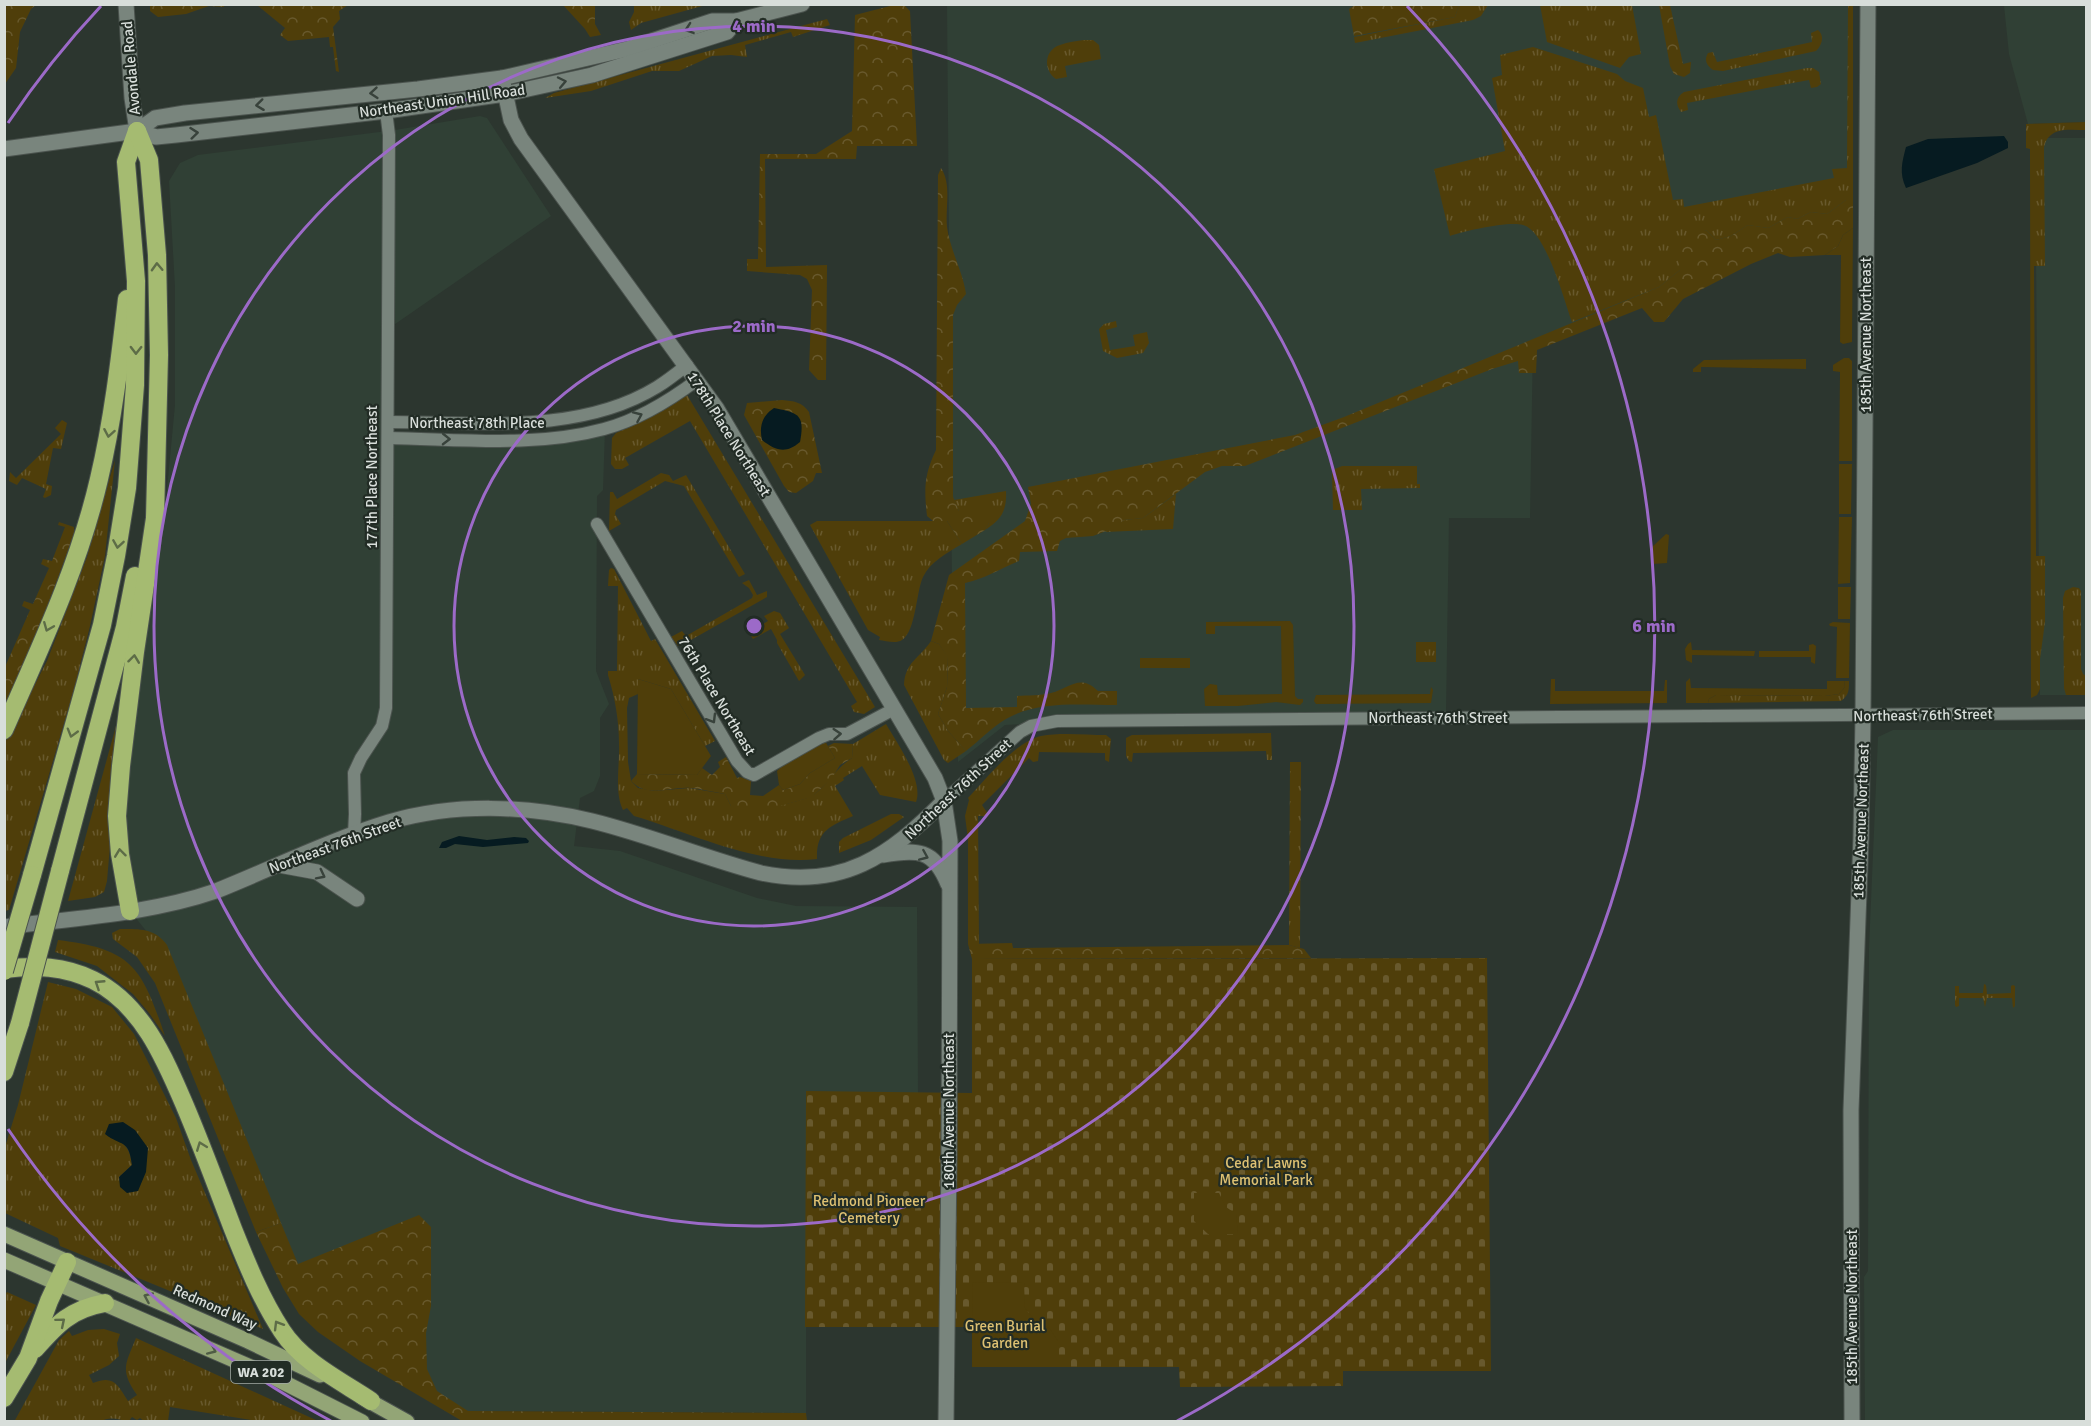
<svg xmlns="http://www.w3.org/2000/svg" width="2091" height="1426" viewBox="0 0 2091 1426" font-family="Signika,sans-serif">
	<defs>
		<pattern id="grass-tufts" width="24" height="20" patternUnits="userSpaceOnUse" patternTransform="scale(1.5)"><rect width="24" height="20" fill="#4f3e0a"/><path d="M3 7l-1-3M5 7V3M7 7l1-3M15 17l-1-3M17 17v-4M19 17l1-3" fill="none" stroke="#68592d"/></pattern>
		<pattern id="forest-crowns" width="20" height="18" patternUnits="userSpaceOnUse" patternTransform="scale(1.5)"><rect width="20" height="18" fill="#4f3e0a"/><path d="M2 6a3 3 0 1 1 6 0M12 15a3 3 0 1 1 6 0" fill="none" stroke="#68592d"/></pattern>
		<pattern id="cemetery-stones" width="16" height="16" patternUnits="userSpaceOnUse" patternTransform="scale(1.5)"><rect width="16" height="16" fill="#4f3e0a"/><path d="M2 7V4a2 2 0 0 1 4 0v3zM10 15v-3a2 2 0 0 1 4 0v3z" fill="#68592d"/></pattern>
	</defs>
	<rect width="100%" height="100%" fill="#2c362f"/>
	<g fill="#304035">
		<path d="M947,5H1851L1852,210L1533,341L1530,518H1449L1446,712L1099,720L1005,725L958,762L952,585Z"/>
		<path d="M2004,5H2086V122L2028,124L2009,54Z"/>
		<path d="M480,116L487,118L551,216L388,329V437L523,441L605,429L603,490L597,496L596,671L609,704L600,718V776L594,791L580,798L574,846L620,851L757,898L796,906L917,907L918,1093L806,1092V1413L445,1411L284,1271L156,943L130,911L120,854L135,652L165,510L175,405V287L169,181L180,163L198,155L395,130Z"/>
		<path d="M2035,138H2086V695H2040Z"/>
		<path d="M1893,730H2086V1421H1865L1864,1277L1868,1271L1869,948L1878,737Z"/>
	</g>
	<g fill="url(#grass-tufts)" fill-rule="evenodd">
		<path d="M634,5V4L706,5L641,23L631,30L629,22L634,12Z"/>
		<path d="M1459,5H1488L1481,16L1473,20L1355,43L1354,37L1455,17Z"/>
		<path d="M1540,5H1632L1641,54L1629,57L1620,68L1547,42Z"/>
		<path d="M1848,5H1853V200H1846L1827,214L1811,212L1797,219L1788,217L1768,228L1748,225L1731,236L1716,240L1706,230L1680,242V270L1659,287L1572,322C1564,300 1546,231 1523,225C1508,221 1465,231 1450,236L1434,169L1505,151L1492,78L1502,75L1500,55L1533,47L1617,74L1625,81L1643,88L1649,117L1656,115L1673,200L1683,199L1684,207L1834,178L1832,169L1847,168Z"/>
		<path d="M827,19L830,25L793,37L791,32L745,45L747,57L731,55L712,56L679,71H652L591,91L545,98L554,93Z"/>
		<path d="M1818,30C1825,36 1822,45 1816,51L1723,71L1713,70C1706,65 1704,60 1708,53L1713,52L1717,62L1812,42L1811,33Z"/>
		<path d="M1084,40H1093L1099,45L1101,59L1065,66L1067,77L1056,79C1043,70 1044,50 1060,45C1068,42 1077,41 1084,40Z"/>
		<path d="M1807,68H1813L1819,72L1821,84L1817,87L1811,88L1809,80L1687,103L1688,110L1681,112C1675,104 1676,97 1684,92Z"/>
		<path d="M2086,122V130C2069,130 2048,126 2044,148L2045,266H2034L2036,556H2045V622L2040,659V689L2037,695L2031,698L2030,149L2026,148V124Z"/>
		<path d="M1116,321L1117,327L1106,330L1110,350L1135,346L1133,335L1147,332L1149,343L1143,353L1117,358L1103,351L1099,329L1104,324Z"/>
		<path d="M687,395L875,707L864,714L854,712L851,706L857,702L690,421L625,458L629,465L622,469H615L611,464L612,438L616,433L647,419L669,407Z"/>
		<path d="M62,420L67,423L61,449L53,448L46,484L52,486L51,495L45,498L43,497L46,489L22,478L17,485L9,481L10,472L16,478L61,434L55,428Z"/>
		<path d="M115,460L105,556L90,626L73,693L9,910L5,911L4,744L47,661L87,557Z"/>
		<path d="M1342,466H1417V484H1420V488L1361,489L1362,510H1333L1332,473L1335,469Z"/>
		<path d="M661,473L669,475L673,481L686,475L745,574L739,577L684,486L665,481L616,510L615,514L621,524L609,531L610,492H613L617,499Z"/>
		<path d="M1006,491C1007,511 1001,520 985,530L989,523L973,512L959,511L954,500Z"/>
		<path d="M1176,494L1173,529L1105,532L1124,520L1143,518Z"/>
		<path d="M817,521H947L962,544C947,553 931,561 923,577C916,592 916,631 902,640C896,644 886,641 879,640L880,637L868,630L810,525Z"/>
		<path d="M611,568L614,569L651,641L655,639L715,741L705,746L671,689L638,679V694L629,698L627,708L628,762L631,781L638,788L654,791L689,788L725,794L731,806C755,808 774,808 797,801C803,799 810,798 815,794C829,783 836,768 852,758L853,744L886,724C897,743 924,781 916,802L880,795L862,766L843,778L844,780L835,786L853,816C830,826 816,831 817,859C761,866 694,835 641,818L634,816L627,808L623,810C614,792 620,764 619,744C619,720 615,698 608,675V671H617L618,586H608L609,570Z"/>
		<path d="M749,580L757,595L767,591V597L682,645L678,646L671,637L682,631L686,636L752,598L753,595L749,588L742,583Z"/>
		<path d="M2073,587L2079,588L2081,591V669L2083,674L2086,676V695H2066L2064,688L2063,598L2065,591Z"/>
		<path d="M774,611L780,613L789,628L780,634L805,675L799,681L777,643V640L771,629L753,639L749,633L768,621L764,616Z"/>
		<path d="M931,641L939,644L948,657L947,687L938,714L948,731L966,751L948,763L944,760L904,685C905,662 919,659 931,641Z"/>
		<rect x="1416" y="642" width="20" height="20"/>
		<path d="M1844,681H1849C1849,690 1849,695 1841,701L1708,703L1709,699L1716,695L1825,696L1839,694L1845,687Z"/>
		<path d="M122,704L107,881L104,892L95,897L68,901Z"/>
		<path d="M1271,733L1272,760H1267L1266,751L1133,753L1132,762L1129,761L1126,756V738L1132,735Z"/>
		<path d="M1106,735L1111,739L1109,762L1105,760V753L1039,752L1038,761L1033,762L1029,758L982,805L988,814L987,816H978L979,944H968V839L965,816L969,800L968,798C986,779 1015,742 1041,736C1061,732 1086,735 1106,735Z"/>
		<path d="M1290,762H1301L1300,948L1289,945Z"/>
		<path d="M891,814H899L904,817L871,840L839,853V842L843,838Z"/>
		<path d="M120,929C139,929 155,928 167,945L281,1223L256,1232L155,983L137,957L113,939L112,933Z"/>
		<path d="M58,940C133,949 142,968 165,1036L149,1013L133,994L97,966L55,952Z"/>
		<path d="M48,982L76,989L112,1007L134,1034L176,1118L191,1160L263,1329L60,1246L58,1238L5,1213V1147L18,1105ZM135,1130L138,1191L119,1177L132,1165C130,1150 126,1142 111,1138Z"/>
		<path d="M1984,984L1986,985L1987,994L2011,993V986L2013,985L2015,986V1006L2013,1008L2012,998H1987L1985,1007L1983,998H1959V1006L1956,1007L1955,1005V986H1959V993H1983Z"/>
		<path d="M7,1292L36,1305L5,1363L4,1296Z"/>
		<path d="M104,1329L120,1334L117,1343L119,1356L109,1365L89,1375L93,1383C114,1375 117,1384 128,1401L137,1395C120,1370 125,1365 136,1338L318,1421H257L170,1407L168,1421H144L140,1418L137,1420L132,1417L128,1422C119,1419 109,1416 100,1422H14L59,1340L69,1331L72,1336L88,1330Z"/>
	</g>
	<g fill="url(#forest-crowns)">
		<path d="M5,4L36,5L31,9L20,32L16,68L5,84Z"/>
		<path d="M150,5V4L224,5V7L209,6L186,14L158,17L150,11Z"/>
		<path d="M257,5H348L339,11L340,19L333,27L339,72L336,71L333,47H330L329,37L288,41L280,35L285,28Z"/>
		<path d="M563,5H595V24L601,35L590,37L585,29Z"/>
		<path d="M894,5L905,6L910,11L917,146H857L856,159H765L766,267L827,265L826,380H818L809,370L812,290L807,279L800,275L747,271V259H758L760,154H816L852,131L855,15Z"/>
		<path d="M1355,5V4L1459,5L1455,17L1354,36L1349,9Z"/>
		<path d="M1659,5H1670L1683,64L1691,62L1690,73L1684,77L1674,74L1670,66Z"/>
		<path d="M941,168C952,185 945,207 947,227C950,250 963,272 966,294L957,305L953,315V497L959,511H983L988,515L989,523L985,530L962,544L947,521H933L927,516C924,489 924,475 936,450L938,175Z"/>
		<path d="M1846,200H1853V228L1843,235L1838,246L1825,255L1790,257L1778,253L1751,264L1683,299L1664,322H1654L1642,308L1537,350L1536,373H1519L1518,361L1492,369L1245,466H1222L1205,472L1143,518L1124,520L1114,528L1093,536L1066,538L1060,541L1057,551L1020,552L1019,561C1001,568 984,579 965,583L966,708L1017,707V696C1028,695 1040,696 1051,693C1070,688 1080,673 1098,691H1117V705C1081,705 1038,700 1006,719C992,727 979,741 966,751L948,731L938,714L947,687L948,658L939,644L931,641L949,575L1025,521L1031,504L1028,487L1295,435L1344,417L1659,287L1680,270V242L1688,234L1706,230L1716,240L1731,236L1748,225L1768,228L1788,217L1797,219L1811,212L1827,214Z"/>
		<path d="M782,400C794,401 802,402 809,412L822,473H816L813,481L796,493L789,492L784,486L744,415L747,403Z"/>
		<path d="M59,522L74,527V534L27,662L5,710V667L30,610L22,606L24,601L33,604L49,568L41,564L43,559L52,561L65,527L58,525Z"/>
		<path d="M834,743L853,744L852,758L840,765L832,778L812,797L780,806L743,813L731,806L725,794C713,792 702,789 691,788C669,786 649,799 631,781L637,774L697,775L702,768L712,775L720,767L718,762L726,757L737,778L740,777L751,781L750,795L763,796L779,785L783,790L800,784L810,773L835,758L828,746Z"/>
		<path d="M1012,943L1013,948L1289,945L1304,949L1311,958L972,959L968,944Z"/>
		<path d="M419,1215L431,1227V1306L426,1333L427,1369L437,1391L468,1411L806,1413L807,1421H462L360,1361L318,1332L299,1314L283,1288L256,1232L281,1223L298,1264Z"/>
	</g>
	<path fill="url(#cemetery-stones)" d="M1487,958L1491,1371H1343V1386L1180,1387L1179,1367H972V1327H805L806,1091L972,1093V959Z"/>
	<g fill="#4f3e0a">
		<path d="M1853,228L1852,342L1843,344L1840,342L1841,255H1825L1838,246L1843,235Z"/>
		<path d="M1844,358H1849L1852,361V461H1839L1840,372L1833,371V365Z"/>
		<path d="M1806,359V369L1701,367V372H1693V369L1704,360Z"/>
		<path d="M1839,464H1852L1851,514H1839Z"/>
		<path d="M1839,517H1852L1850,583L1838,584Z"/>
		<path d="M1666,534L1669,535L1667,563L1652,564V547Z"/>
		<path d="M1838,587H1851L1850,619H1838Z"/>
		<path d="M1290,621L1293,625L1295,696L1298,699H1303V702L1300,705L1276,702L1238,706H1205L1204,689L1210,684L1217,685L1218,695L1282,694L1281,626H1215V634H1206V622Z"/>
		<path d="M1833,622L1850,623L1849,678H1836L1837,627L1830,626L1829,624Z"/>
		<path d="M1691,642L1692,650L1755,651L1754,656L1692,655V663L1686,660L1685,649L1688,644Z"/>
		<path d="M1813,644L1816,646L1815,664L1811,662V657H1759V651H1809V645Z"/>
		<rect x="1140" y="658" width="50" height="10"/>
		<path d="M1690,678L1691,688L1827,689V681H1844L1845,687L1839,694L1825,696L1716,695L1709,699L1708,703H1686V682Z"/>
		<path d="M638,679L671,689L711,756L697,775L637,774Z"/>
		<path d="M1551,679H1555V691H1664L1665,680H1667V703L1550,704Z"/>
		<path d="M1431,687L1433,690L1431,703L1316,704L1314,701L1316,695L1430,694Z"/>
		<path d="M825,741L835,758L810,773L800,784L783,790L779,785L777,771L784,764Z"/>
		<path d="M1194,1193H1219L1226,1207L1236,1214L1238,1234H1208L1194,1221Z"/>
		<path d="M973,1282L1024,1283L1025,1308L1033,1318L1050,1329L1058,1341V1367H972Z"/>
	</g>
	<g fill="#061b21">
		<path d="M2004,136L2008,142V148L1977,163L1906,188C1899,173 1902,162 1906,147L1928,139Z"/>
		<path d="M774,408C799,413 805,415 800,442C786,454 776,451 762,440C759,426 762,416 774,408Z"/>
		<path d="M459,836L487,840L514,837L526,838L529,841L528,843L483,847L455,844L446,848H439L442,842Z"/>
		<path d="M123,1122L135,1130L148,1148L146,1172L138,1191L127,1193L120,1187L119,1177L132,1165C129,1138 121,1147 105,1134L109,1124Z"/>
	</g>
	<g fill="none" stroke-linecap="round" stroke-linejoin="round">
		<defs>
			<g id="street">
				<path d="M388,422C475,422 579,435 657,387C667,381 677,373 687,365"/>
				<path d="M388,438C459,439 534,448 604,429C638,420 669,401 697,380"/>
				<path d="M597,524L737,761L747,772L754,775L819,738L829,734H847L894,709"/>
				<path d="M944,801L1020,732L1031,726L1057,721L2086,713"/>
				<path d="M354,834L355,814L354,773L361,758L382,726L386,708L389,135L386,111"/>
			</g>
			<g id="secondary">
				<path d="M126,4L132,98L137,131"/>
				<path d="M502,78L511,120L521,139L717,409L935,778L944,801L950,841L949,1156L946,1422"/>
				<path d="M137,131L155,118L185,113L418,89L502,78L627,49L712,21H736L802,4"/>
				<path d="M4,149L137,131L156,137L176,135L386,111L505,94L592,75L727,32L736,21"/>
				<path d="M883,855C917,849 934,849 948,884"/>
				<path d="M279,865L317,872L357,899"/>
				<path d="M4,927C75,918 149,914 216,891C273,868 330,840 389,822C454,803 526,805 592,821C649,835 704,858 761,873C843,890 889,856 944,801"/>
				<path d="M1852,1422L1851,1110L1861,837L1863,715L1868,4"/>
			</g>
			<g id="primary">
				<path d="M4,1234L248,1341L320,1375"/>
				<path d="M4,1260L271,1376L362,1422"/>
				<path d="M362,1397L407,1422"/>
			</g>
			<g id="highway">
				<path d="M4,730C40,648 79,566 99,479C113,420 120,359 127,299"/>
				<path d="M60,871L125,627L135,576"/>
				<path d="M32,875L102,625L116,556L127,488L135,385L136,281L126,162L137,131"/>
				<path d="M130,911L120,854L117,816L121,766L135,652L155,518L159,355L157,255L149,160L137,131"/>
				<path d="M4,969C36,965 64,966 93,980C142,1004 165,1059 185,1106C202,1146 217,1187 233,1229C247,1264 261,1299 282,1331C302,1362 341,1381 371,1401"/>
				<path d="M4,1072L20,1023"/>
				<path d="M35,1349C57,1324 71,1309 105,1303"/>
				<path d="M4,1398L28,1358L49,1301L67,1262"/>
			</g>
		</defs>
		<use href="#street" stroke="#4b534e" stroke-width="14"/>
		<use href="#secondary" stroke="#4b534e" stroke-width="17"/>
		<use href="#primary" stroke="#4b534e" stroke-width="17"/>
		<use href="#highway" stroke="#4b534e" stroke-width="20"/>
		<use href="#street" stroke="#79857d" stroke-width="12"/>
		<use href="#secondary" stroke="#79857d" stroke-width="15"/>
		<use href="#primary" stroke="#93a576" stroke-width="15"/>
		<use href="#highway" stroke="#a5bb71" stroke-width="18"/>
		<defs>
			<g id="highway-bridge">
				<path d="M4,971L32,875"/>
				<path d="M20,1023L60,871"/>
			</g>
		</defs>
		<use href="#highway-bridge" stroke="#4b534e" stroke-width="20" stroke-linecap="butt"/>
		<use href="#highway-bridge" stroke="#a5bb71" stroke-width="18"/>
	</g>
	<defs><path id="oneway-chevron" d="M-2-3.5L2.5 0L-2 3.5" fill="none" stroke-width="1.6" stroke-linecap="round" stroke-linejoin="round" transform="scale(1.5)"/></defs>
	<g stroke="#38423b">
		<use href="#oneway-chevron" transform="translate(689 29) rotate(161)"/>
		<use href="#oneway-chevron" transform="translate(562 82) rotate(-12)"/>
		<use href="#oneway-chevron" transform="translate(374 93) rotate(175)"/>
		<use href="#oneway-chevron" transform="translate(260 105) rotate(173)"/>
		<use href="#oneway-chevron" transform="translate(194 133) rotate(-6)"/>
		<use href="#oneway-chevron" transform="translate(638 416) rotate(-24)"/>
		<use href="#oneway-chevron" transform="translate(446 439) rotate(1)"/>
		<use href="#oneway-chevron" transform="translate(712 719) rotate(59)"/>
		<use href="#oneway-chevron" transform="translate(837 734) rotate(-4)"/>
		<use href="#oneway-chevron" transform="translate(924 856) rotate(23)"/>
		<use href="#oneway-chevron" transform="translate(321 875) rotate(27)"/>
	</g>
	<g stroke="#5d6c47">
		<use href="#oneway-chevron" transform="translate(157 267) rotate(-92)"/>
		<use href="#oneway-chevron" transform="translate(136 350) rotate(91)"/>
		<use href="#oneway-chevron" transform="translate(109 433) rotate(100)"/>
		<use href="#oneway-chevron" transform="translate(118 544) rotate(99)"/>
		<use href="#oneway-chevron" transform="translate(48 627) rotate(112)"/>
		<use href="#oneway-chevron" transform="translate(134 659) rotate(-83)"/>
		<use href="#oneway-chevron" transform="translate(72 733) rotate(106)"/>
		<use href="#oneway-chevron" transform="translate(120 853) rotate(-97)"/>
		<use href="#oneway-chevron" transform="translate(99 984) rotate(-147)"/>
		<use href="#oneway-chevron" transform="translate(201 1146) rotate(-111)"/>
		<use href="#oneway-chevron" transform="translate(61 1322) rotate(-40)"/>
		<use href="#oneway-chevron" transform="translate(278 1325) rotate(-121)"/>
	</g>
	<g stroke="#4f5c45">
		<use href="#oneway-chevron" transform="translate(148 1297) rotate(-156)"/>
		<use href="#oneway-chevron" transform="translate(212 1350) rotate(24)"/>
	</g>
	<g fill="none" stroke="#9c6ac8" stroke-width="3">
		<circle cx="754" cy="626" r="300"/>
		<circle cx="754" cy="626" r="600"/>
		<path d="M331 1421A900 900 0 0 1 8 1129M8 123A900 900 0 0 1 101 6M1407 6A900 900 0 0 1 1177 1421"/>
	</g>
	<g text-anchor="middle" stroke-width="4.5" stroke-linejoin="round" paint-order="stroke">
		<rect fill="#222c25" stroke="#a1a9a4" stroke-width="1.5" x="231" y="1361" width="60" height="22" rx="4.5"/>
		<g font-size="14" font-weight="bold" fill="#d8deda">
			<text x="261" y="1377">WA 202</text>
		</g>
		<g font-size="15" fill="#d8deda" stroke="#222c25">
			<text transform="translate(131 68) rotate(-95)" y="5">Avondale Road</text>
			<text transform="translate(442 101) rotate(-8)" y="5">Northeast Union Hill Road</text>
			<text transform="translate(1866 335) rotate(-90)" y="5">185th Avenue Northeast</text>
			<text x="477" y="428">Northeast 78th Place</text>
			<text transform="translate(729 434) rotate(58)" y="5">178th Place Northeast</text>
			<text transform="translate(372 477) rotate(-90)" y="5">177th Place Northeast</text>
			<text transform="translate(717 696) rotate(59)" y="5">76th Place Northeast</text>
			<text transform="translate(1923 715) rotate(-1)" y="5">Northeast 76th Street</text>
			<text x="1438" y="723">Northeast 76th Street</text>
			<text transform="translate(958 789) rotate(-43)" y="5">Northeast 76th Street</text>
			<text transform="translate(1861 821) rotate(-88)" y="5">185th Avenue Northeast</text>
			<text transform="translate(335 845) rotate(-20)" y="5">Northeast 76th Street</text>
			<text transform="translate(949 1111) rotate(-90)" y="5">180th Avenue Northeast</text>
			<text transform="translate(215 1307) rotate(24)" y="5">Redmond Way</text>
			<text transform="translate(1852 1307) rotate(-90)" y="5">185th Avenue Northeast</text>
		</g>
		<g font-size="15" fill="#dec172" stroke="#222c25">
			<text x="1266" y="1168">Cedar Lawns<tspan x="1266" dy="17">Memorial Park</tspan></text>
			<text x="869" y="1206">Redmond Pioneer<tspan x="869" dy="17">Cemetery</tspan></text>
			<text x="1005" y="1331">Green Burial<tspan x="1005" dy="17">Garden</tspan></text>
		</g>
	</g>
	<circle cx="754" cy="626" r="9" fill="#9c6ac8" stroke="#222c25" stroke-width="3"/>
	<g font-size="18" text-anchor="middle" font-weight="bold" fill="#9c6ac8" stroke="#222c25" stroke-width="4.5" stroke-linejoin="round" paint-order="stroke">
		<text x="754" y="32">4 min</text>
		<text x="754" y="332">2 min</text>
		<text x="1654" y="632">6 min</text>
	</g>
	<rect width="2091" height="1426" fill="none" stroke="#d8deda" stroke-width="12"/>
</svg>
